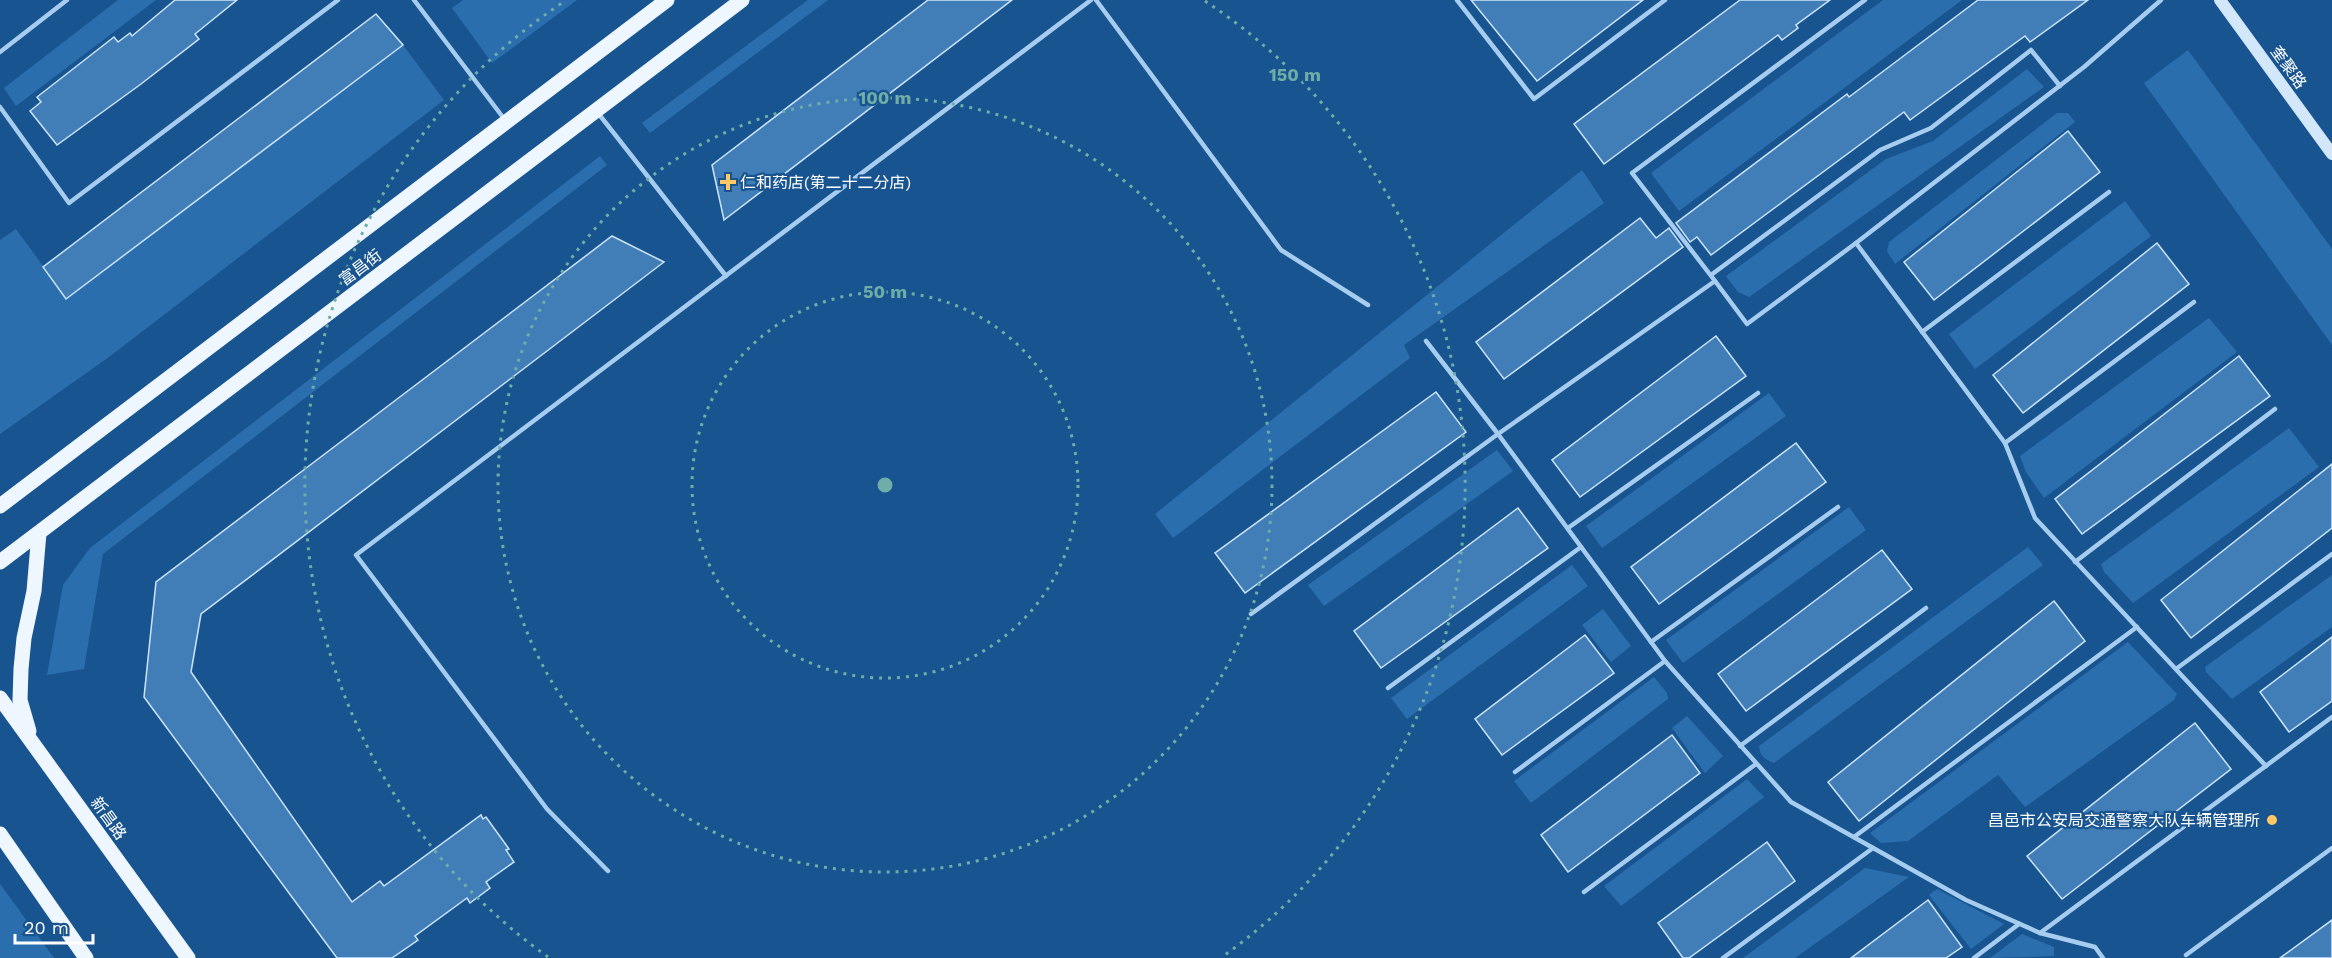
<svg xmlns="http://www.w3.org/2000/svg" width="2332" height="958" viewBox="0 0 2332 958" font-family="'Work Sans','Noto Sans SC',sans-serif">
	<rect width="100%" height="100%" fill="#185490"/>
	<g fill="#2b6eae">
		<path d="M118,0H156L16,106L4,88Z"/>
		<path d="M463,0H577L492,63L452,8Z"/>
		<path d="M808,0H828L650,133L642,123Z"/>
		<path d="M1883,0H1962L1679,211L1651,173Z"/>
		<path d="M403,45L444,100L109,357L0,434V240L16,229L67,299Z"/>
		<path d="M2188,50L2332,249V345L2144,83Z"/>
		<path d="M2027,69L2044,87L1749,297L1738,292L1726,276L1886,159L1933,141Z"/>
		<path d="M2057,113H2068L2075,122L1895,264L1887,251L1889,242Z"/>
		<path d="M600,156L607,165L103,554L84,669L47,675L63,585L90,548Z"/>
		<path d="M1582,170L1604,203L1404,345L1410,358L1173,538L1155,514Z"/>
		<path d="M2125,201L2151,236L1975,369L1949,334Z"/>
		<path d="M2209,318L2237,352L2044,498L2026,472L2020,456Z"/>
		<path d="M1769,393L1786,416L1602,548L1586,526Z"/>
		<path d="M2289,428L2319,467L2133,603L2104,572L2101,564Z"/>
		<path d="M1497,450L1513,471L1324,606L1308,585Z"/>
		<path d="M1849,507L1866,530L1683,663L1666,640Z"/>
		<path d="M2028,547L2043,565L1774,763C1764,759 1760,756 1759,746Z"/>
		<path d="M1572,565L1588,586L1407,719L1391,698Z"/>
		<path d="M2332,575V627L2232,699L2206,672L2205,667Z"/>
		<path d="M1603,609L1631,646L1611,662L1582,625Z"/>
		<path d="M2128,642L2177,694L2174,700L2025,807L1998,775L1908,841L1881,843L1870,833Z"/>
		<path d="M1654,677L1667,693L1668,699L1531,803L1514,781Z"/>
		<path d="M1687,716L1723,756L1705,773L1672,728Z"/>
		<path d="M1747,779L1764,797L1621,906L1604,886Z"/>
		<path d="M1865,868L1909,877L1795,958H1743Z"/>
		<path d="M0,884L54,958H0Z"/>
		<path d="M1937,889L2004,924L1971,949L1929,895Z"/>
		<path d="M2022,934L2054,947V956L1990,958Z"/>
	</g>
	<g fill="#417eb8" stroke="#cce4fb" stroke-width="1.5">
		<path d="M175,0H237L195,34L199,39L141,84L57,145L30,111L41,102L37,97L114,37L118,42L130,33L132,36Z"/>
		<path d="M928,0H1012L724,220L712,165Z"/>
		<path d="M1471,0H1643L1537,81Z"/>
		<path d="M1740,0H1830L1796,25L1798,28L1782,40L1778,35L1604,164L1574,124Z"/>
		<path d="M1978,0H2088L2030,42L2025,36L1910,120L1904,112L1711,255L1697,237L1690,242L1676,223L1847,94L1849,97Z"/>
		<path d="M376,14L403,45L66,299L43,267Z"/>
		<path d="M2068,131L2100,172L1934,300L1904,262Z"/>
		<path d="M1640,218L1656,238L1669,228L1683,247L1504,379L1476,342Z"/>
		<path d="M612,236L664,262L201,614L191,672L352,902L380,881L384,886L481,815L483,819L486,817L509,849L506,850L514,862L486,882L490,888L470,903L467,898L415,936L418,940L392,958H337L144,697L156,582Z"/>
		<path d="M2157,243L2189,284L2023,413L1993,375Z"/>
		<path d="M1716,336L1746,376L1580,497L1552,460Z"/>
		<path d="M2239,356L2270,396L2082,534L2055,499Z"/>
		<path d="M1436,392L1466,432L1245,593L1215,553Z"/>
		<path d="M1796,443L1826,482L1659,604L1631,567Z"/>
		<path d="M2332,464V528L2191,638L2161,600Z"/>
		<path d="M1518,508L1548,548L1381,668L1354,631Z"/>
		<path d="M1882,550L1912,589L1746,711L1718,674Z"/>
		<path d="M2054,601L2085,641L1859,821L1828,782Z"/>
		<path d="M1585,635L1614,673L1502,755L1475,719Z"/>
		<path d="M2332,637V701L2289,732L2260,692Z"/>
		<path d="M2195,723L2231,769L2062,899L2027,856Z"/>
		<path d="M1672,735L1700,773L1568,872L1541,835Z"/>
		<path d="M1767,842L1795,881L1689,958H1683L1658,923Z"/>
		<path d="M1928,900L1962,947L1946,958H1851Z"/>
		<path d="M2332,920V958H2280Z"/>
	</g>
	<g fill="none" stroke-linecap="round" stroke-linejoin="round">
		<g stroke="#a6ccef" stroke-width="4.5">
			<path d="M414,0L505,120"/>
			<path d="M1096,0L1281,250L1368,305"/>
			<path d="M1457,0L1534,99L1665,0"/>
			<path d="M2161,0L2084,67L1856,243L2005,443L2035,518L2266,766"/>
			<path d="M0,52L67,0"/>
			<path d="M0,107L69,203L338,0"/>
			<path d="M598,113L726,276"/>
			<path d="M1856,243L1747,324L1715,281L1498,434L1665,661L1791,802L1966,900L2040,933L2095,947L2103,958"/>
			<path d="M1711,275L1880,150L1931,128L2031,50L2060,86"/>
			<path d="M1715,281L1632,173L1865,0"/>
			<path d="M1922,332L2109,192"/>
			<path d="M2005,443L2194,302"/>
			<path d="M1568,528L1758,393"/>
			<path d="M2075,562L2275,409"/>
			<path d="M1251,614L1498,434L1426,341"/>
			<path d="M1651,642L1838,507"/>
			<path d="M2176,669L2332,554"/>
			<path d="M1388,688L1581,547"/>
			<path d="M1740,746L1926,608"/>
			<path d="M1515,772L1665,661"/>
			<path d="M1854,837L2137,627"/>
			<path d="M608,871L547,809L356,555L1091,0"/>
			<path d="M1584,892L1756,764"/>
			<path d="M2040,933L2332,717"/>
			<path d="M2186,955L2332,848"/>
			<path d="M1723,958L1873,848"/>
			<path d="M1974,958L2019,924"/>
		</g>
		<path stroke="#d3e7fb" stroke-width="12" d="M2220,0L2332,154"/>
		<g stroke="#eef6ff" stroke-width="15">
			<path d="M0,506L667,0"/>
			<path d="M0,562L742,0"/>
			<path d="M0,698L188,958"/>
			<path d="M29,731L20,700L21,669L24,638L34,591L39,533"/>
			<path d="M0,834L86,958"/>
		</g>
	</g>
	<g fill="none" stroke="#6fada8" stroke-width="3" stroke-dasharray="3 6">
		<circle cx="885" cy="485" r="193"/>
		<circle cx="885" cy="485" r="387"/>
		<path d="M548 957A580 580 0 0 1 565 1M1205 1A580 580 0 0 1 1222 957"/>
	</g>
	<g fill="#ffc864" stroke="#185490" stroke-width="2">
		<path d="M725 173h6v6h6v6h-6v6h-6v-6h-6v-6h6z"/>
		<circle cx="2272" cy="820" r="6"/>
	</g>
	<g text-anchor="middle" stroke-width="4.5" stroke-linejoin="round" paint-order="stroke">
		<g font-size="16" fill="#fff" stroke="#185490">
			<text transform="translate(2289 67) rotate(54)" y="6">奎聚路</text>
			<text transform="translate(360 267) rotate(-37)" y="6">富昌街</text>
			<text transform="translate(109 818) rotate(54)" y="6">新昌路</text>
		</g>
		<g font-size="16" fill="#fff" stroke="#185490" text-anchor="start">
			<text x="740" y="188">仁和药店(第二十二分店)</text>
			<text x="2260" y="826" text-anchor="end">昌邑市公安局交通警察大队车辆管理所</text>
		</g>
	</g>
	<circle cx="885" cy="485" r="9" fill="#6fada8" stroke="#185490" stroke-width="3"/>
	<g font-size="18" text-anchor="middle" font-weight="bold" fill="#6fada8" stroke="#185490" stroke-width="4.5" stroke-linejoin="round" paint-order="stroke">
		<text x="1295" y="81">150 m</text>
		<text x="885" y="104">100 m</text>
		<text x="885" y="298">50 m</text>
	</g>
	<path d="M15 934v9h78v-9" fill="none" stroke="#ffffff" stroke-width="3"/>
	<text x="24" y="934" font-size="18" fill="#ffffff" stroke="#185490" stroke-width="4.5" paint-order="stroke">20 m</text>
</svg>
